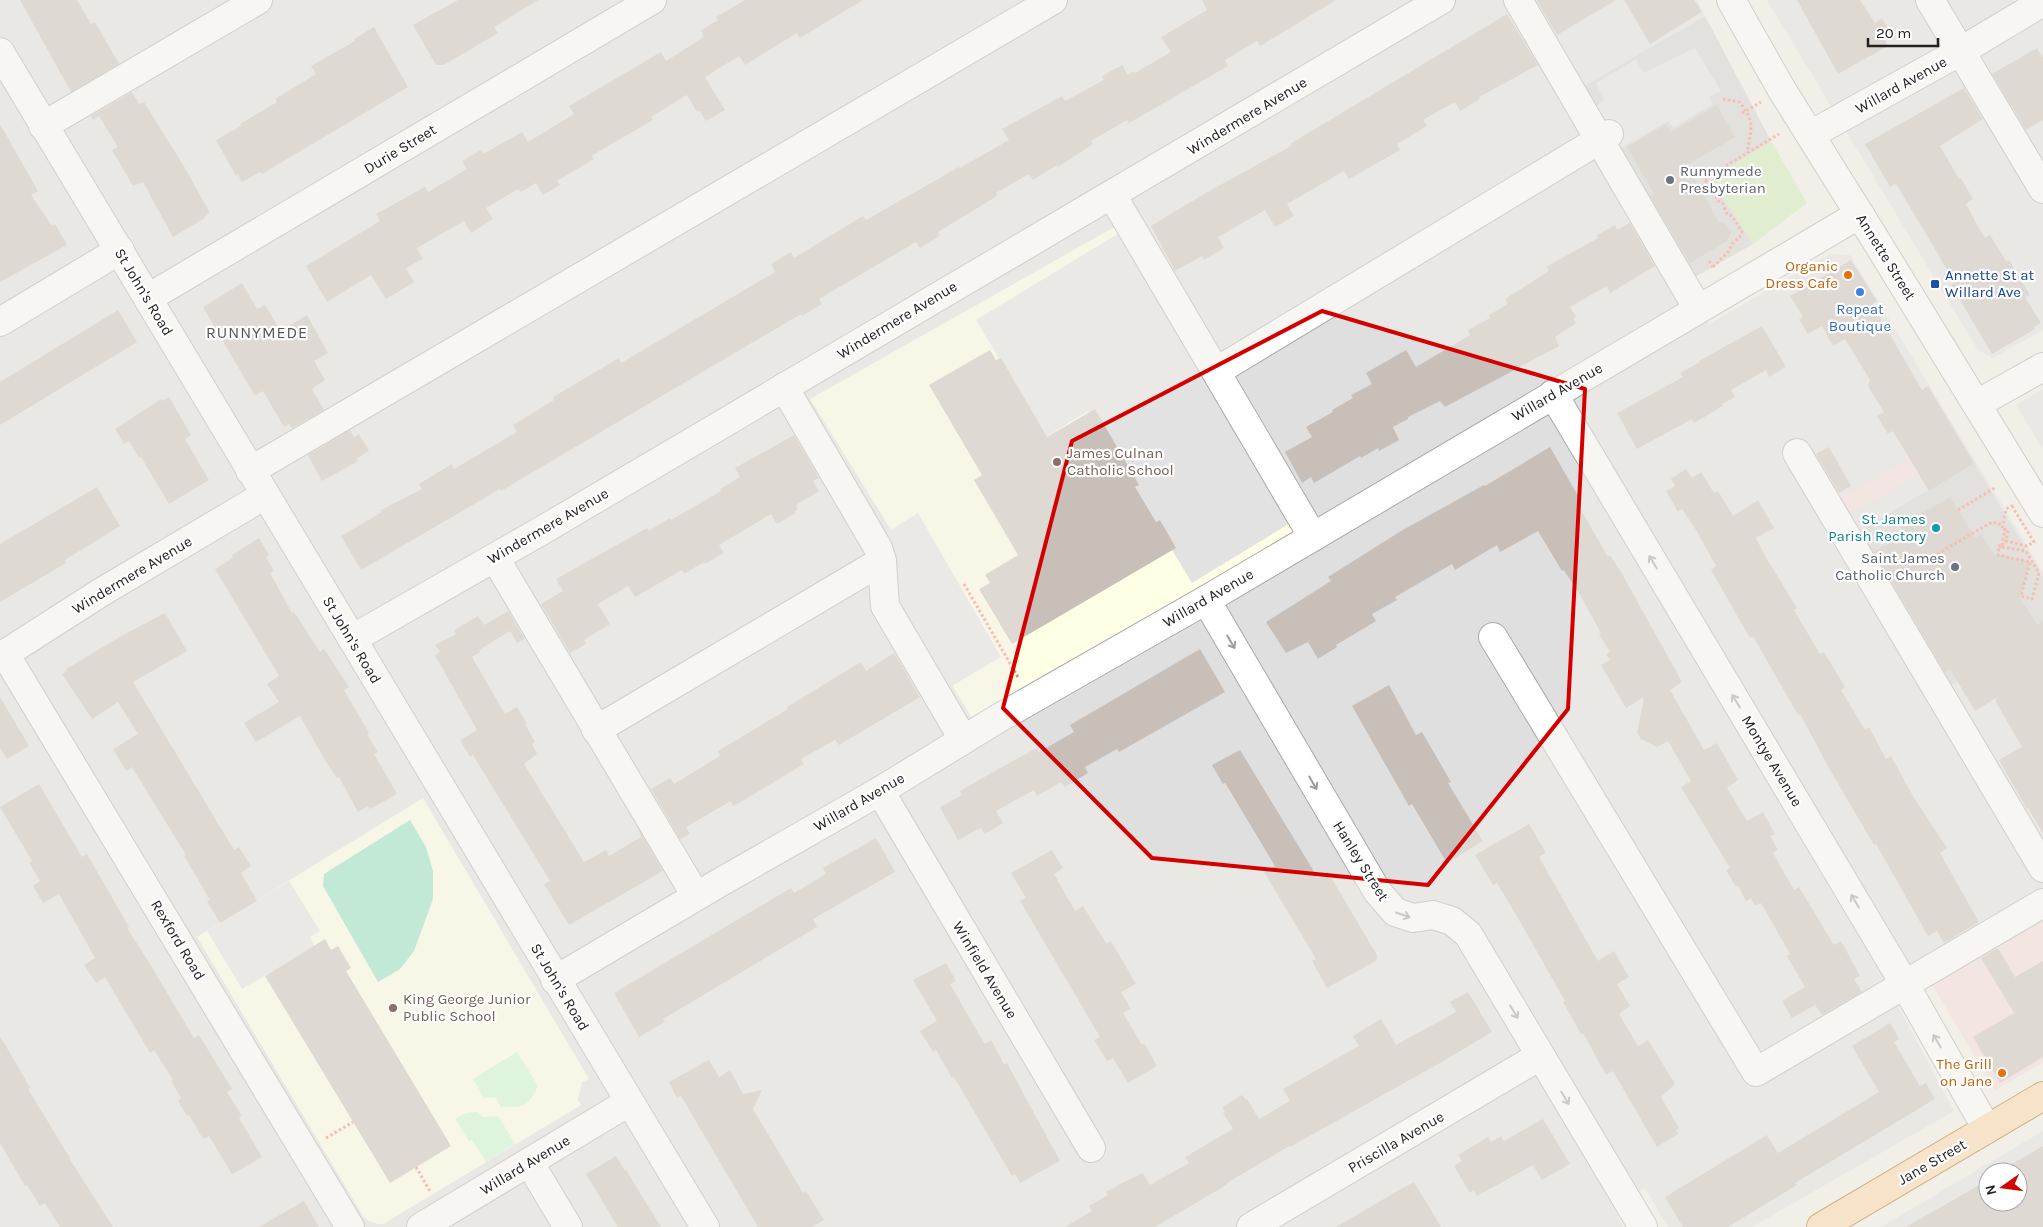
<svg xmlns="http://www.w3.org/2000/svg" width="2043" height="1227" viewBox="0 0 2043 1227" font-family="Karla,sans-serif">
	<rect width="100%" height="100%" fill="#f2efe9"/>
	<g fill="#e0dfdf" fill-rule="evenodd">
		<path d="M0,0H1697L1705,16L1577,90L1688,281L1709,324L1830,254L1850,255L2043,572V836L2030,844L2043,865V901L1891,993L1954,1111L1752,1227H1668L1645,1188L1613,1206L1623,1227H0Z"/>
		<path d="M1767,0H2043V330L1993,358L1978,350Z"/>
		<path d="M2043,389V449L2016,405Z"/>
		<path d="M2043,1131V1227H1881ZM1988,1172H2018V1202H1988Z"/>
	</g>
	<g fill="#f2dad9">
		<path d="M1956,431L1965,448L1843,518L1834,502Z"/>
		<path d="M2043,901V1063L1995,1090L1925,973Z"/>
	</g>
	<g fill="#ffffe5">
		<path d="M1118,225L1305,526L971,717L899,596L906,554L810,399Z"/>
		<path d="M423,798L589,1079L582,1082L578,1100L581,1105L383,1224H378L368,1221L363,1216L197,937Z"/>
	</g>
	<g fill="#d0d0d0">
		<path d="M1705,16L1771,141L1711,178L1753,244L1688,281L1577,90Z"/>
		<path d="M1974,463L2043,577V631L1946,688L1854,534Z"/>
	</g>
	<path fill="#cdebb0" d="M1771,141L1807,203L1753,244L1711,178Z"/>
	<g fill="#c8facc">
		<path d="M517,1052L538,1086C526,1109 526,1106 501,1107L495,1097L484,1098L473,1079Z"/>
		<path d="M478,1112L482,1117L498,1116L515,1144L486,1162L472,1140L469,1141L455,1119L466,1113Z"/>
	</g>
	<path fill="#88e0be" d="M410,820L426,847L433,871V899L414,951L400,969L378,982L323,886L324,874Z"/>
	<g fill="#e2e2e2">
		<path d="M1695,48L1721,91L1709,97L1713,104L1673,128L1668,121L1614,153L1589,111L1604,101L1596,83L1636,59L1643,73Z"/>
		<path d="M1119,233L1292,522L1192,583L1088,411L1046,437L976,320Z"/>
		<path d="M918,513L1001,657L945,690L892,596L899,563L881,536Z"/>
		<path d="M289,881L320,931L310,937L315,946L242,989L207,931Z"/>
	</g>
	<g fill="#c7bfb8">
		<path d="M20,0H77L91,24L95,22L119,64L71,92Z"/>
		<path d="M458,0H538L494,27L498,33L444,65H436L413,25Z"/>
		<path d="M745,0H863L800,38L797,33L745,65L739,56L705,77L725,110L706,121L700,111L697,112L687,95L651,117L653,120L591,156L594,159L557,181L560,185L543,195L536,183L521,192L518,189L486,208L493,219L471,233L464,221L417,248L423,259L406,268L414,282L386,299L371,275L327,302L306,266L380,221L376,214L425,187L428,192L467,169L462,161L481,150L483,154L522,132L528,142L574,114L569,106L661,52L666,61L704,37L701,30L718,20L716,17Z"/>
		<path d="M1202,0H1336L1260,46L1257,41L1225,60L1228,66L1129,123L1127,120L1091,141L1093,144L1058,167L1057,165L1033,180L1029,174L996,193L997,196L938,232L940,236L920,248L916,242L819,299L822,304L802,316L801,314L501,491L500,489L361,570L341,536L382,512L381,510L422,489L419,484L452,464L454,469L517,432L513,425L554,400L553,397L619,358L621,363L775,272L771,264L791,252L794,258L863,216L866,220L959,167L960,168L1009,140L1002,129L1062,96L1065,101L1104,80L1102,76L1122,65L1128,75L1134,71L1135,73L1171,52L1161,37L1207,10Z"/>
		<path d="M1539,0H1616L1557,35L1537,1Z"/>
		<path d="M1624,0H1694L1702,12L1650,44Z"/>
		<path d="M1797,0H1860L1875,23L1882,18L1891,34L1884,38L1888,46L1838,74Z"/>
		<path d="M1507,14L1538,65L1479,97L1480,99L1460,111L1455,102L1423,120L1427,126L1397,144L1400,150L1349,179L1344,171L1287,204L1294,216L1275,227L1265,210L1218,237L1224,248L1204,260L1202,256L1175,271L1151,226L1204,194L1291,146L1290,144Z"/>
		<path d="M374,27L408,87L262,174L260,172L242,182L238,174L236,176L216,140L241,126L240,124L277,102L275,99L316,74L311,66L355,41L354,39Z"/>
		<path d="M2037,48L2043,58V120L2026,130L1992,74Z"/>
		<path d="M1964,88L1983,119L1940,146L1959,179L1961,178L1973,199L1966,204L1975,221L1985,238L1990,235L2006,261L2009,260L2030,295L2025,297L2041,323L2034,327L2035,329L1992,354L1951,285L1954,283L1938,254L1896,184L1890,187L1865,144Z"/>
		<path d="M132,92L139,104L144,102L185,168L210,213L204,217L205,218L173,237L143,182L133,186L112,150L118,147L99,116L93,120L91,116Z"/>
		<path d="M1717,105L1735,137L1687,165L1718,221L1727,225L1731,232L1727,241L1690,263L1650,196L1654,194L1627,147L1666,124L1671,132Z"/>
		<path d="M0,124L38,191L31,195L52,226L55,224L67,245L0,282Z"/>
		<path d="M1630,223L1655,266L1610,293L1607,286L1570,307L1576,317L1573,319L1576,323L1555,337L1559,346L1445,407L1440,401L1408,417V419L1393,427L1399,440L1379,451L1378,448L1361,458L1360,456L1314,483L1311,477L1302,483L1285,452L1312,437L1306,427L1333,412L1332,410L1353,398L1351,395L1372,384L1366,373L1406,350L1416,367L1470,335L1468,330L1490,318L1489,315L1508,304L1505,299L1549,271L1546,267L1598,238L1597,235L1615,225L1617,230Z"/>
		<path d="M1851,260L1877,301L1872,304L1922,390L1928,386L1974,463L1929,491L1893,431L1888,434L1877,416L1884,412L1868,386L1870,380L1845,339L1833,346L1822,326L1808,334L1799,319L1803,317L1790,296Z"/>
		<path d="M242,283L257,309L265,305L281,331L307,315L328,353L314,361L325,380L312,389L324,410L292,428L289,424L284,427L263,391L255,396L203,307Z"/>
		<path d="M118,310L137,342L0,425V382Z"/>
		<path d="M1762,326L1786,367L1769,377L1766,370L1731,390L1735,397L1722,404L1723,406L1694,423L1692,419L1637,449L1617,413L1683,377L1680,373L1700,362L1699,361Z"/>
		<path d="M990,350L996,360L1001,358L1047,437L1095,409L1139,485L1135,487L1156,522L1160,520L1176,548L1012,644L979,589L990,583L985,575L1018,555L974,480L982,475L929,385Z"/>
		<path d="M169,397L191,435L185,439L209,480L169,504L141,457L139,458L129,441L124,444L115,429L161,399L162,401Z"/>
		<path d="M350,430L354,437L359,434L369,451L356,459L358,461L322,481L308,455Z"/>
		<path d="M794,435L819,478L813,481L819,491L796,505L798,509L795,511L796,513L777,524L771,514L719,545L724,553L705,564L704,562L684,574L682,570L635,597L628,586L598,604L610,624L584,640L586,644L570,653L541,604L563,591L556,579L647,528L649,531L670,518L671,520L721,491L720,489L740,477L735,468Z"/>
		<path d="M1550,447L1581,501L1577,503L1608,557L1610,555L1621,572L1682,682L1670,690L1704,750L1717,743L1738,780L1727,788L1747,821L1763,812L1775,834L1770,836L1778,850L1773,853L1794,890L1799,887L1834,945L1841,941L1860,976L1854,979L1862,992L1822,1015L1815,1005L1792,1018L1782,1001L1805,987L1787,956L1790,954L1761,903L1755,906L1751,898L1746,901L1738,885L1736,887L1726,870L1730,868L1681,787L1691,781L1668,741L1657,747L1641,739L1637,733L1644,697L1626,708L1601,665L1610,660L1606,654L1610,652L1599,634L1601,633L1580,595L1564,570L1562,571L1538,531L1500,552L1497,545L1455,570L1452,564L1395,597L1397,600L1372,614L1376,621L1336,645L1337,647L1318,659L1308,642L1286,653L1266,622L1331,581L1328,577L1401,531L1484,485L1485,486Z"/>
		<path d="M1829,447L1851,486L1839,493L1816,454Z"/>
		<path d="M1686,469L1692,478L1701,472L1714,493L1718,491L1733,516L1758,500L1774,528L1756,538L1764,554L1797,608L1794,610L1820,654L1824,652L1845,687L1841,690L1865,730L1869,727L1886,759L1891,756L1914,798L1947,848L1940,853L1979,922L1944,943L1937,931L1928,936L1876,844L1874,845L1830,770L1800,714L1798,715L1753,636L1750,638L1739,619L1711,570L1716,566L1696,530L1682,509L1678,512L1666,491L1675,486L1671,479Z"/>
		<path d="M97,487L120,526L65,560L66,563L0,602V544Z"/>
		<path d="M1950,497L1975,538L1981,534L1994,554L2030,562L2020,598L2037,625L2043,621V833L2028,808L2027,809L1999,760L2022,747L1996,702V698L1975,711L1950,669L1945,672L1874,552L1905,533L1901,526Z"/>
		<path d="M259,538L269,555L266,557L274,571L270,573L292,613L294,612L320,652L324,649L349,687L344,690L369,733L367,734L378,752L374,754L397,794L370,809L368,806L358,812L339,777L337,778L326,762L300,716L256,742L244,723L279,702L267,684L279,676L215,569L233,558L232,555Z"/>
		<path d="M508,611L525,639L517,643L510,631L479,650L480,652L472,657L505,714L517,707L527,723L525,724L535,742L532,744L537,754L524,764L584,862L606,850L609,856L641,837L638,828L663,871L569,925L544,884L550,881L473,755L470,757L460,740L477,730L435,655L440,652L435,645L456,634L454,630L478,616L484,625Z"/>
		<path d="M165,613L187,651L133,682L234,850L239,847L251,866L241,873L257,901L220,923L207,901L210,900L184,856L186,855L154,803L132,767L126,771L113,749L138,734L118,702L92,719L62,674L67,671L66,669L123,635Z"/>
		<path d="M1200,649L1225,692L1119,752L1117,749L1085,767L1088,773L1065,787L1061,782L1037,796L1034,790L996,811L1003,823L985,834L981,828L958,840L940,807L962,795L960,791L1000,768L1037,748L1039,752L1074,732L1070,725Z"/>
		<path d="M894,653L920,697L839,745L835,740L801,759L804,764L746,799L733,806L731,801L686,827L690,834L680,839L651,789L670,778L674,784L720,756L718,751L788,709L787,707L861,662L866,671Z"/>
		<path d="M1389,685L1416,735L1422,732L1451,782L1448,783L1483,841L1447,863L1412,804L1409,806L1352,706Z"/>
		<path d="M0,697L29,746L7,759L0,748Z"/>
		<path d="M1240,750L1318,878L1328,872L1378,957L1376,958L1377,960L1327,988L1312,961L1316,959L1264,872L1275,866L1227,786L1225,783L1223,784L1212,765Z"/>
		<path d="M39,784L82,857L87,854L129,927L127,928L150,964L194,1038L199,1035L232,1089L227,1092L242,1116L239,1118L262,1157L232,1174L209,1136L203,1139L189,1115L187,1116L178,1101L181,1098L171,1081L173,1080L154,1050L150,1053L105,977L96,983L84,965L95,958L59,894L43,903L33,886L40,881L29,863L32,861L0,807Z"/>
		<path d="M1529,824L1546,853L1539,857L1598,961L1614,951L1629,977L1617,984L1630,1006L1619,1014L1638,1046L1648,1040L1675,1084L1661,1097L1679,1128L1676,1130L1678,1134L1657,1147L1613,1071L1606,1075L1583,1033L1581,1034L1563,1002L1565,1001L1515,913L1497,883L1493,885L1475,855Z"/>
		<path d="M876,838L895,872L813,919L817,927L663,1019L665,1022L639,1037L614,993L791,888L794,893L826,874L823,868Z"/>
		<path d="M1052,850L1063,868L1054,874L1075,911L1083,906L1106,943L1111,941L1136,984L1121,992L1131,1009L1123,1013L1142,1045L1144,1043L1157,1066L1128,1083L1113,1058L1107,1061L1094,1040L1100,1037L1020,901L1026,898L1011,873Z"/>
		<path d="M325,939L331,950L338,946L351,968L346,971L451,1146L390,1183L265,976Z"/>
		<path d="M1998,948L2015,977L2043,961V1057L2000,1083L1973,1037L2014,1013L1981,958Z"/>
		<path d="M946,963L956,981L950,984L981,1038L985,1044L991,1040L1004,1064L1007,1063L1060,1161L1020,1183L1015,1174L1012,1176L954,1077L952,1078L936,1050L933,1052L920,1031L937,1021L913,980Z"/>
		<path d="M1468,992L1492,1032L1440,1063L1290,1147L1289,1146L1227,1183L1228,1184L1155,1227H1065L1092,1211L1089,1206L1108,1195L1106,1192L1124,1182L1143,1173L1150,1185L1189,1163L1185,1157L1233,1129L1223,1113L1225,1112L1222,1107L1242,1095L1246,1100L1247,1099L1259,1119L1290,1101L1283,1089L1359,1046L1353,1036L1381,1019L1396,1045L1456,1012L1450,1002Z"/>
		<path d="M1890,1023L1899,1039L1894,1042L1920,1086L1926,1083L1935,1099L1795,1183L1797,1185L1728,1227H1683L1665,1197L1767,1135L1778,1153L1879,1092L1852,1046Z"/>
		<path d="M0,1036L21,1072L30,1088L28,1089L70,1158H69L113,1227H60L45,1203L40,1206L27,1185L25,1186L0,1143Z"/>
		<path d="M709,1060L719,1077L730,1070L743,1094L762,1090L753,1109L803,1193L806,1191L824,1220L812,1227H758L681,1096L677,1098L669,1082Z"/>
		<path d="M1543,1119L1570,1164L1542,1180L1533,1165L1477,1196L1474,1190L1470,1193L1454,1166L1462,1161L1458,1155L1488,1137L1491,1142L1501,1136L1504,1141Z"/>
		<path d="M2043,1146V1227H1906L1988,1180V1202H2018V1172H1998Z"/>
		<path d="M616,1156L625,1171L626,1170L661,1227H618L586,1174Z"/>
		<path d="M1414,1182L1441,1227H1336L1401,1189Z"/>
		<path d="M304,1201L319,1227H259Z"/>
	</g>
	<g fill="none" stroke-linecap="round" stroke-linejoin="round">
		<defs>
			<g id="minor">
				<path d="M1518,0L1698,309"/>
				<path d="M1731,0L1782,90L1875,239L2043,513"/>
				<path d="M1930,0L2043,189"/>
				<path d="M0,52L705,1227"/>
				<path d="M43,126L258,0"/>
				<path d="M1810,135L1961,51L2043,2"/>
				<path d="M1112,195L1313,537"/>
				<path d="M148,298L652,0"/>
				<path d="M0,322L120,250"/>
				<path d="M1217,371L1609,134"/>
				<path d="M784,387L878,548L882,561L885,606L963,739"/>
				<path d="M1553,394L1904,983L1987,1129"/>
				<path d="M1977,404L2043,367"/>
				<path d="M1797,453L2043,868"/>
				<path d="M250,471L1053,0"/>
				<path d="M495,558L696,896"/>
				<path d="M1206,600L1377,891L1395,912L1413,918L1433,915L1452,921L1468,934L1643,1227"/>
				<path d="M1493,637L1756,1072L2043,903"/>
				<path d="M352,639L541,531L1441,0"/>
				<path d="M5,654L350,1227"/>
				<path d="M0,657L100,593L265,495"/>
				<path d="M596,730L882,561"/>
				<path d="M880,791L1091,1148"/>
				<path d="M555,980L719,883L880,791L999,718L1206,600L1860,214"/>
				<path d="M529,1162L568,1227"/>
				<path d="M421,1227L629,1102"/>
				<path d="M1251,1227L1540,1056"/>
			</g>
			<path id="major" d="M1821,1227L2043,1096"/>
		</defs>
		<use href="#minor" stroke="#a9a9a9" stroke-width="30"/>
		<use href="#major" stroke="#a06b00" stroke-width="30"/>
		<g stroke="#fa8072" stroke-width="3" stroke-dasharray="2.5 2.5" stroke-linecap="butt">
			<path d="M1723,99L1739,102C1756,121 1751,129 1747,153"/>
			<path d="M1742,113L1761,102"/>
			<path d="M1709,261L1714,269"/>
			<path d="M1713,267L1728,252L1733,243L1740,237L1742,232L1732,216L1727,214L1723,204L1717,200L1716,191L1704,179L1779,134"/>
			<path d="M2012,506L2034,542L2027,546L2006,541L2008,530L2002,529L2006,509Z"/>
			<path d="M1958,510L1995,488"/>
			<path d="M2002,547L2026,551L2039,573L2032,599L2021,596L2030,562L1998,555L1999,546L2002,547L2005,529"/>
			<path d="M1920,564L1992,522L2003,525"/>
			<path d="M964,584L1019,679"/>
			<path d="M326,1138L353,1122"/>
			<path d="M416,1167L431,1193"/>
		</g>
		<use href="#minor" stroke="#fff" stroke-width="28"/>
		<use href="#major" stroke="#fcd6a4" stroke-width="28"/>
	</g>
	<defs><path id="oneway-shaft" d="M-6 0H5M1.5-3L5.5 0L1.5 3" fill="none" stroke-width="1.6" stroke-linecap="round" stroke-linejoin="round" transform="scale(1.25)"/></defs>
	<g stroke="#9c9c9c">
		<use href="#oneway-shaft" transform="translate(1653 562) rotate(-121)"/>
		<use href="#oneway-shaft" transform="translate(1231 642) rotate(60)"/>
		<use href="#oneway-shaft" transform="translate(1736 701) rotate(-121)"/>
		<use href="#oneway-shaft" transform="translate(1313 783) rotate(60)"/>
		<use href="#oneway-shaft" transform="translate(1855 901) rotate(-121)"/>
		<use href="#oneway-shaft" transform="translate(1403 915) rotate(19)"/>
		<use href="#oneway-shaft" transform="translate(1514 1012) rotate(59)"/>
		<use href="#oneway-shaft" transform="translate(1937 1041) rotate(-120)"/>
		<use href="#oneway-shaft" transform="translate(1565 1098) rotate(59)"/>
	</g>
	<path d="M0 0H2043V1227H0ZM1322,311L1585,389L1568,709L1428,885L1152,858L1003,708L1072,441Z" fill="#f2efe9" fill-opacity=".55" fill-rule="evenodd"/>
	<path fill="none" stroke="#d40000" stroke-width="4" stroke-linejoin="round" d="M1322,311L1585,389L1568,709L1428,885L1152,858L1003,708L1072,441Z"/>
	<g fill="#6b7280" stroke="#fff" stroke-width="2">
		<circle cx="1670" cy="180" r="5"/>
		<circle cx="1955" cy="567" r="5"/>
	</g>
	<g fill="#e8710a" stroke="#fff" stroke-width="2">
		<circle cx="1848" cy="275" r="5"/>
		<circle cx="2002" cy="1073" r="5"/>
	</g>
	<rect fill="#1a4fb4" stroke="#fff" stroke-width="2" x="1930" y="279" width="10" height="10" rx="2.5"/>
	<circle fill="#3f7fe0" stroke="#fff" stroke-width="2" cx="1860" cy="292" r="5"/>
	<g fill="#8d6e63" stroke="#fff" stroke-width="2">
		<circle cx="1057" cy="462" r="5"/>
		<circle cx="393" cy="1008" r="5"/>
	</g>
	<circle fill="#0f9aa8" stroke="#fff" stroke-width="2" cx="1936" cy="528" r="5"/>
	<g text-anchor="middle" stroke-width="4.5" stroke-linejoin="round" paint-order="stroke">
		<g font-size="15" fill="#222" stroke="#fff">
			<text transform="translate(1901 85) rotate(-29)" y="5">Willard Avenue</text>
			<text transform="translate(1247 116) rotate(-31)" y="5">Windermere Avenue</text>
			<text transform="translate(400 149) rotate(-31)" y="5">Durie Street</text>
			<text transform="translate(1886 257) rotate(58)" y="5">Annette Street</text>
			<text transform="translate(144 292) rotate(59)" y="5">St John's Road</text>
			<text transform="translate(897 320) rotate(-31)" y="5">Windermere Avenue</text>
			<text transform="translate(1557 392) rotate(-30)" y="5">Willard Avenue</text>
			<text transform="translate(548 526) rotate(-30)" y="5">Windermere Avenue</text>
			<text transform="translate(132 575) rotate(-31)" y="5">Windermere Avenue</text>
			<text transform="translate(1208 598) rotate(-30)" y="5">Willard Avenue</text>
			<text transform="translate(352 640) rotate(59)" y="5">St John's Road</text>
			<text transform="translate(1772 761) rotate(59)" y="5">Montye Avenue</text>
			<text transform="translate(859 802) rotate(-30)" y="5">Willard Avenue</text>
			<text transform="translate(1361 861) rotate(58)" y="5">Hanley Street</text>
			<text transform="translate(178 940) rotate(59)" y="5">Rexford Road</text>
			<text transform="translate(985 970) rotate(59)" y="5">Winfield Avenue</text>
			<text transform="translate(560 987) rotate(59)" y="5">St John's Road</text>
			<text transform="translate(1396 1142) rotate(-30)" y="5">Priscilla Avenue</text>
			<text transform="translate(1932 1162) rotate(-30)" y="5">Jane Street</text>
			<text transform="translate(525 1165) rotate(-31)" y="5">Willard Avenue</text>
		</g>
		<g font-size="15" fill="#5b616d" stroke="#fff" text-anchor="start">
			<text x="1680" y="176">Runnymede<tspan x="1680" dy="17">Presbyterian</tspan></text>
			<text x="1945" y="563" text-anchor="end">Saint James<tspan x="1945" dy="17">Catholic Church</tspan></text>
		</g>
		<g font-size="15" fill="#c56008" stroke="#fff" text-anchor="end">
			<text x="1838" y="271">Organic<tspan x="1838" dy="17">Dress Cafe</tspan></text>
			<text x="1992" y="1069">The Grill<tspan x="1992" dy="17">on Jane</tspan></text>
		</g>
		<g font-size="15" fill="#164399" stroke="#fff" text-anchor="start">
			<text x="1945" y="280">Annette St at<tspan x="1945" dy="17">Willard Ave</tspan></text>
		</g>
		<g font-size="15" fill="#366cbe" stroke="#fff">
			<text x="1860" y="314">Repeat<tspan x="1860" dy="17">Boutique</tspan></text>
		</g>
		<g font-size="15" fill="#785e54" stroke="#fff" text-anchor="start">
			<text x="1067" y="458">James Culnan<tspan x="1067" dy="17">Catholic School</tspan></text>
			<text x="403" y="1004">King George Junior<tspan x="403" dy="17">Public School</tspan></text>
		</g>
		<g font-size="15" fill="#0d838f" stroke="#fff" text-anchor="end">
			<text x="1926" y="524">St. James<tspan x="1926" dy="17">Parish Rectory</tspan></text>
		</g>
		<g font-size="16" letter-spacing="1" fill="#555" stroke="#fff">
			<text x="257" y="338">RUNNYMEDE</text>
		</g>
	</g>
	<g transform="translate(2003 1187) rotate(256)"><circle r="24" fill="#ffffff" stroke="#a7a7a7"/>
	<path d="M0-4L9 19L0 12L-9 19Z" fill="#d40000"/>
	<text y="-8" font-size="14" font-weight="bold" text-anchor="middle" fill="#222222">N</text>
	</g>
	<path d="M1868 38v8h70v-8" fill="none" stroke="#222222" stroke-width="2.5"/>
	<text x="1876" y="38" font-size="15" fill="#222222" stroke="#ffffff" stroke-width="4" paint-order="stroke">20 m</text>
</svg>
